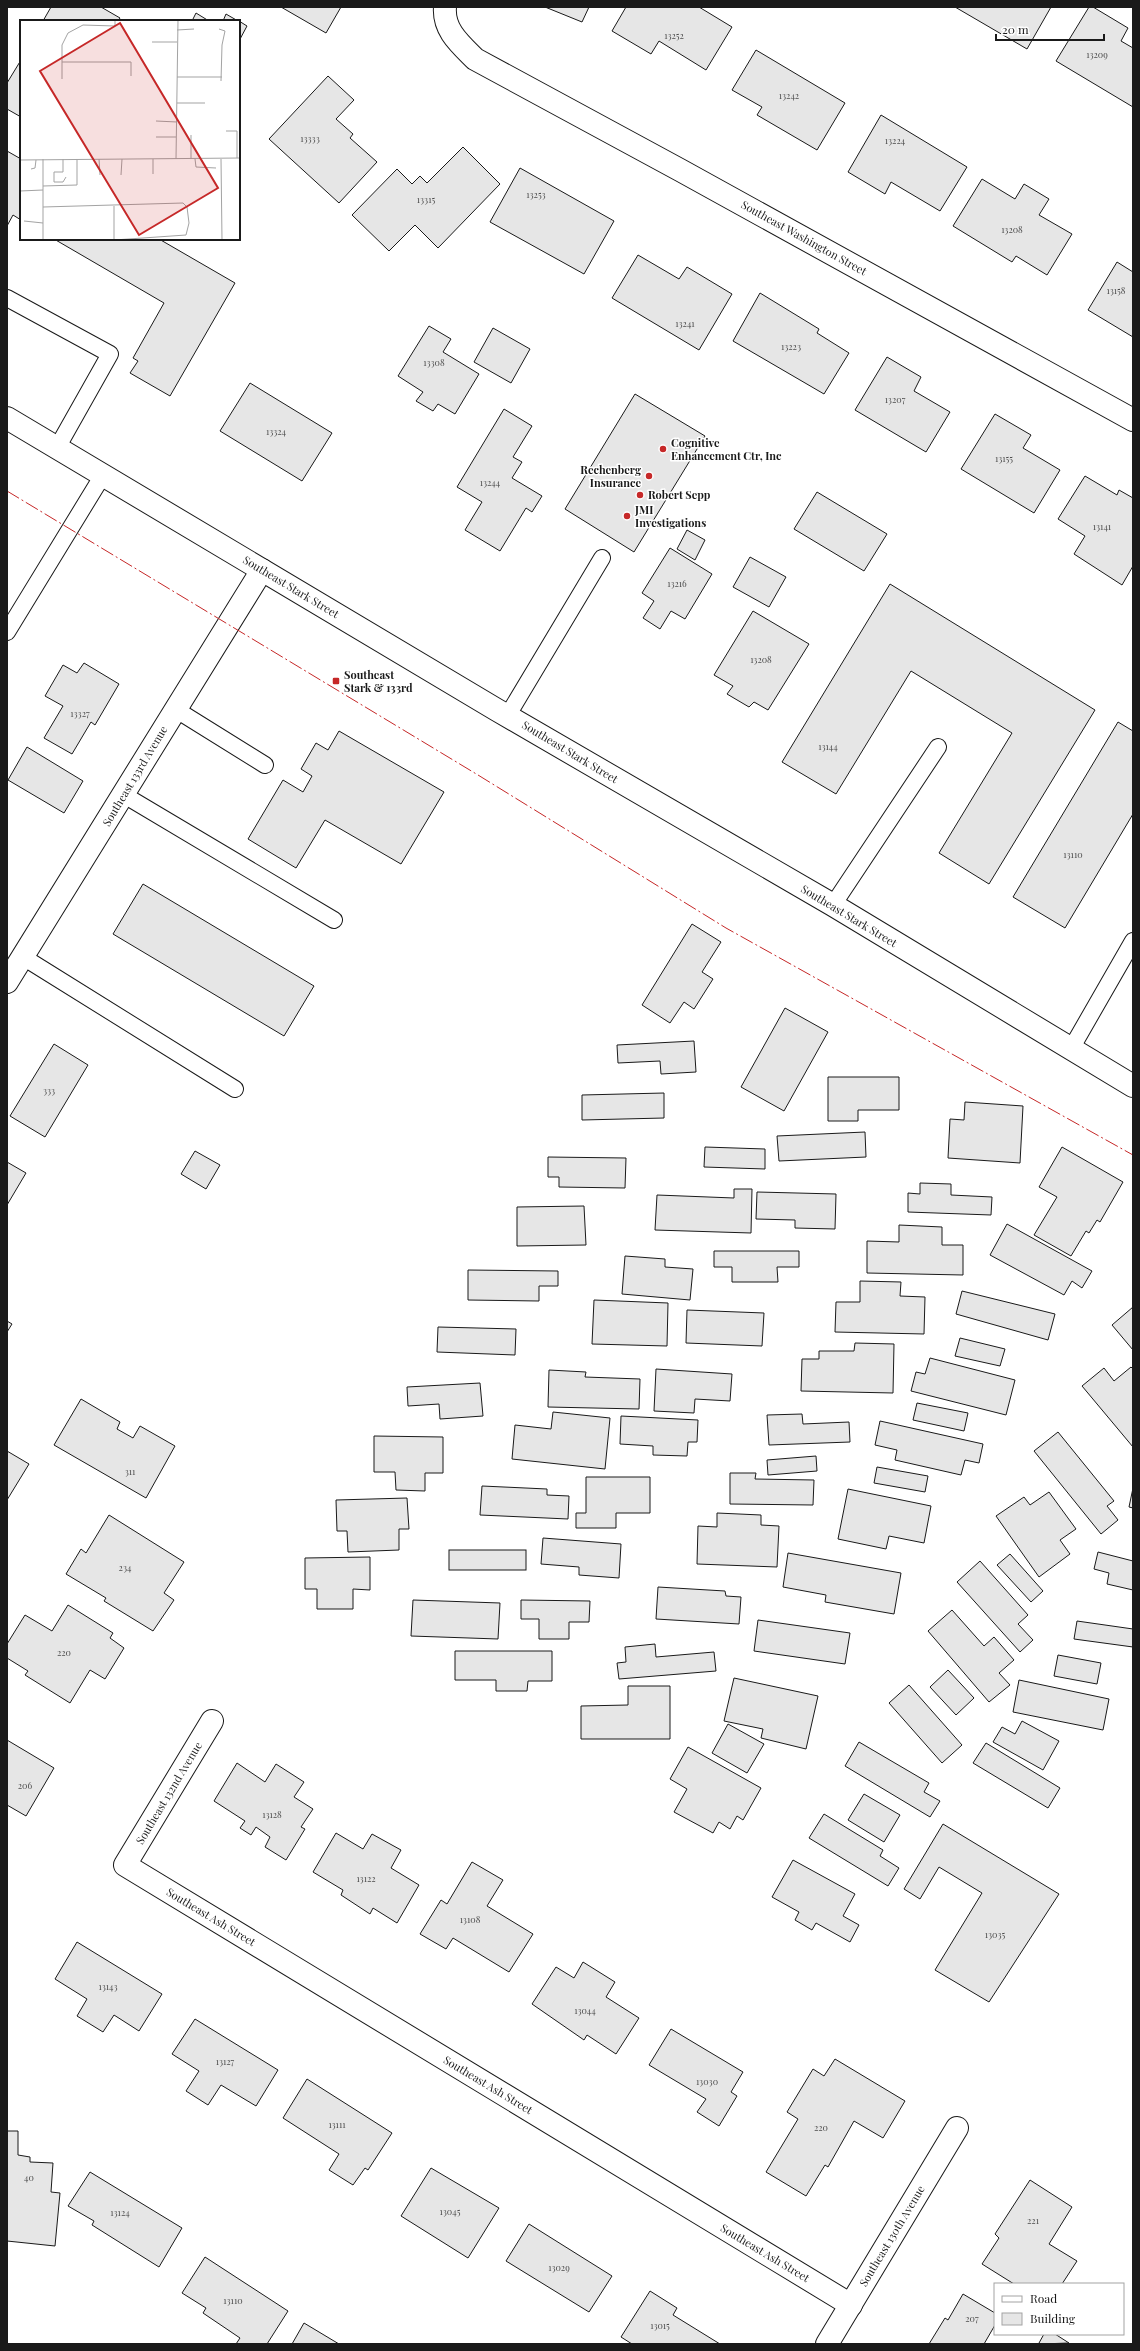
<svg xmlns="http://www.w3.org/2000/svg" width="1140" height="2351" viewBox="0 0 1140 2351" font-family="'Playfair Display',serif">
	<rect width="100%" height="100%" fill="#fff"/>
	<g fill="#e6e6e6" stroke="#1a1a1a">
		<path d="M51,7H101L120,18L118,21H43Z"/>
		<path d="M281,7H341L326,33Z"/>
		<path d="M545,7H589L582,22Z"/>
		<path d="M626,7H699L732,27L706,70L659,41L651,54L612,31Z"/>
		<path d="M955,7H1051L1027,49Z"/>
		<path d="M1089,7H1093L1128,28L1121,41L1133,48V107L1056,61Z"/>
		<path d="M196,13L209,21H192Z"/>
		<path d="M226,14L238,21H223Z"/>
		<path d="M239,21L247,26L239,41Z"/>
		<path d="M756,50L845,103L817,150L757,115L762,107L732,90Z"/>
		<path d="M21,60V117L7,109V83Z"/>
		<path d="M328,76L354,100L336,119L353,134L350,138L377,162L339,203L269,139Z"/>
		<path d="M881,115L967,167L940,211L891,182L885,194L848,172Z"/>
		<path d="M463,147L500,184L438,248L415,225L389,251L352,215L397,169L412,184L420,176L427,183Z"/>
		<path d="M7,151L21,159V220L13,215L7,226Z"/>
		<path d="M520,168L614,221L584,274L490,222Z"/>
		<path d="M982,179L1015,199L1024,184L1049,199L1039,215L1072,234L1047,275L1016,256L1012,262L953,226Z"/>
		<path d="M54,239H159L235,283L170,396L130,373L138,361L133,358L164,303Z"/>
		<path d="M638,255L679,279L687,267L732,294L699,350L612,298Z"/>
		<path d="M1117,262L1133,272V337L1088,310Z"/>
		<path d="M760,293L819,329L817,333L849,353L824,394L733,341Z"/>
		<path d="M429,326L451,339L443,352L479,374L455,414L438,404L433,411L416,401L423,392L398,376Z"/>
		<path d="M493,328L530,349L511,383L474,362Z"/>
		<path d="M887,357L921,377L914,391L950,412L926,452L855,410Z"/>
		<path d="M250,383L332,433L302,481L220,431Z"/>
		<path d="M635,394L705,436L634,552L565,509Z"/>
		<path d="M504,409L532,426L513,457L522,462L512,478L542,496L532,512L526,508L500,551L465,530L482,502L457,487Z"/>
		<path d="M995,414L1031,435L1023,448L1060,470L1034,513L961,469Z"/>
		<path d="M1085,476L1117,495L1119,490L1133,498V566L1122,585L1074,554L1085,536L1058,519Z"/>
		<path d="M817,492L887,534L864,571L794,529Z"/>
		<path d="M687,530L705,540L695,560L677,549Z"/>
		<path d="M670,548L712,574L685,619L671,611L660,629L643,618L654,601L642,593Z"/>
		<path d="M750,557L786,577L769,607L733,587Z"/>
		<path d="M890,584L1095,710L989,884L939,853L1012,733L911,671L836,794L782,762Z"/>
		<path d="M753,611L809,644L768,710L754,702L749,707L727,694L733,686L714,675Z"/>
		<path d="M84,663L119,684L95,725L91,722L72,754L44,738L63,706L45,696L63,665L77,673Z"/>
		<path d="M1118,722L1133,731V814L1065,928L1013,897Z"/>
		<path d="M339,731L444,792L401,864L325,820L296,868L248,839L283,780L303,792L312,776L301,769L316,743L328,750Z"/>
		<path d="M27,747L83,781L64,813L8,780Z"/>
		<path d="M143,884L314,986L284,1036L113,934Z"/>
		<path d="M692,924L721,942L702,972L713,979L694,1009L684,1002L670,1023L642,1005Z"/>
		<path d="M785,1008L828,1032L784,1111L741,1087Z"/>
		<path d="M694,1041L696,1072L661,1074L660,1061L618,1063L617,1045Z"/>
		<path d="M54,1044L88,1065L45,1137L10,1116Z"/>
		<path d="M828,1077H899V1110H858V1121H828Z"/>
		<path d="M664,1093V1118L582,1120V1095Z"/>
		<path d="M965,1102L1023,1106L1020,1163L948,1158L950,1119L964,1120Z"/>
		<path d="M865,1132L866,1157L779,1161L777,1136Z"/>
		<path d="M705,1147L765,1149V1169L704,1167Z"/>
		<path d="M1062,1147L1123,1182L1100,1222L1097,1220L1089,1233L1086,1231L1071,1256L1034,1235L1057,1197L1039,1187Z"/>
		<path d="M195,1151L220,1165L206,1189L181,1174Z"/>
		<path d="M548,1157L626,1158L625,1188L559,1187V1177H548Z"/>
		<path d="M7,1162L26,1173L7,1205Z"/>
		<path d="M920,1183L951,1184V1195L992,1197L991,1215L908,1212V1193L920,1194Z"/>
		<path d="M734,1189H752L751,1233L655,1230L657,1195L734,1198Z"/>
		<path d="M757,1192L836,1194L835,1229L795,1228V1220L756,1219Z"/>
		<path d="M584,1206L586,1245L517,1246V1207Z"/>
		<path d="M1007,1224L1092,1271L1082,1288L1072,1281L1064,1295L990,1255Z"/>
		<path d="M899,1225L942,1227V1245H963V1275L867,1273V1241L899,1242Z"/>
		<path d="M714,1251H799V1267H777L778,1282H732V1267H714Z"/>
		<path d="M625,1256L665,1259V1267L693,1269L690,1300L622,1294Z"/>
		<path d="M468,1270L558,1271V1286H539V1301L468,1300Z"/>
		<path d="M860,1281L901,1282L900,1296L925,1297L924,1334L835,1332L836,1302H860Z"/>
		<path d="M962,1291L1055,1314L1048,1340L956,1314Z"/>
		<path d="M594,1300L668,1303L667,1346L592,1344Z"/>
		<path d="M1133,1307V1350L1112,1325Z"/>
		<path d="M687,1310L764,1313L762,1346L686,1343Z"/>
		<path d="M7,1321L12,1324L7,1332Z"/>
		<path d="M438,1327L516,1329L515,1355L437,1352Z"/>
		<path d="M960,1338L1005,1349L1000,1366L955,1356Z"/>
		<path d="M855,1343L894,1344L893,1393L801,1391L802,1359H819V1351H854Z"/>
		<path d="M930,1358L1015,1380L1006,1415L911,1391L916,1372L925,1374Z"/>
		<path d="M1131,1367L1133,1369V1447L1082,1386L1104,1368L1114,1381Z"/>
		<path d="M656,1369L732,1374L730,1401L695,1399L694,1413L654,1411Z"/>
		<path d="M549,1370L586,1372L585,1377L640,1379L639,1409L548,1407Z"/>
		<path d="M480,1383L483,1416L440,1419L439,1404L408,1406L407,1387Z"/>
		<path d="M81,1399L120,1422L117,1429L133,1438L140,1426L175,1446L146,1498L54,1445Z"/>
		<path d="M917,1403L968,1413L964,1431L913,1420Z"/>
		<path d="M553,1412L610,1418L605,1469L512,1459L515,1425L551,1429Z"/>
		<path d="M802,1414L803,1424L849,1422L850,1442L769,1445L767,1415Z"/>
		<path d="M621,1416L698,1420L697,1442H688L687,1456L653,1455V1446L620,1444Z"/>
		<path d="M880,1421L983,1444L979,1463L965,1460L961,1475L895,1460L897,1450L875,1445Z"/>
		<path d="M1058,1432L1114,1501L1107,1506L1118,1520L1101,1534L1034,1451Z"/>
		<path d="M374,1436L443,1437V1473H425V1491L396,1490L395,1472H374Z"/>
		<path d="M7,1451L29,1464L7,1500Z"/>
		<path d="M816,1456L817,1471L768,1475L767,1460Z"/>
		<path d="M877,1467L928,1476L925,1492L874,1483Z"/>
		<path d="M730,1473H756L755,1479L814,1480L813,1505L730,1504Z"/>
		<path d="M586,1477H650V1513H616V1528H576V1513H586Z"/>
		<path d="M482,1486L547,1489V1495L569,1496L568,1519L480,1515Z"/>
		<path d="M1133,1488V1508L1129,1507Z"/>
		<path d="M848,1489L931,1506L924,1543L889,1536L886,1549L838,1539Z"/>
		<path d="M1049,1492L1076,1529L1060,1540L1070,1554L1039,1577L996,1516L1024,1497L1030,1505Z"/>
		<path d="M407,1498L409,1529H399V1550L348,1552L347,1531H337L336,1500Z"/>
		<path d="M717,1513L761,1515V1525L779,1526L777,1567L697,1564L698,1526L717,1527Z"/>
		<path d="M109,1515L184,1562L164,1593L174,1600L153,1631L104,1601L106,1598L66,1574L81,1549L86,1553Z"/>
		<path d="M543,1538L621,1544L619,1578L579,1575V1567L541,1564Z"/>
		<rect x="449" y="1550" width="77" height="20"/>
		<path d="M1098,1552L1133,1561V1590L1107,1584L1109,1573L1094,1569Z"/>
		<path d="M788,1553L901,1573L894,1614L825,1602L826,1595L783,1587Z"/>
		<path d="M1010,1554L1043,1591L1031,1602L997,1565Z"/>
		<path d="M370,1557V1590L353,1589V1609H317V1589H305V1558Z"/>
		<path d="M980,1561L1028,1615L1018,1624L1033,1640L1020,1652L957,1582Z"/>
		<path d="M658,1587L725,1591L726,1596L741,1597L739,1624L656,1619Z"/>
		<path d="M413,1600L500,1603L498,1639L411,1636Z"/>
		<path d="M521,1600L590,1601L589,1622H569V1639H539V1619H521Z"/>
		<path d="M68,1605L113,1633L110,1638L124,1648L105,1679L90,1670L70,1703L25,1675L28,1671L7,1658V1644L25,1615L52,1631Z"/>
		<path d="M952,1610L984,1646L994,1637L1014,1660L999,1673L1010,1685L989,1702L928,1631Z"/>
		<path d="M758,1620L850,1633L845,1664L754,1651Z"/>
		<path d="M1077,1621L1133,1629V1647L1074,1639Z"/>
		<path d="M655,1644L656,1657L714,1652L716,1671L619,1679L617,1663L626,1662L625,1647Z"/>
		<path d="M455,1651H552V1681H528L527,1691H496V1680H455Z"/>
		<path d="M1058,1655L1101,1663L1097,1684L1054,1676Z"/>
		<path d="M948,1670L974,1698L956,1715L930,1687Z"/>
		<path d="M734,1678L818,1696L806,1749L761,1738L763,1729L724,1721Z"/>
		<path d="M1019,1680L1109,1699L1103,1730L1013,1712Z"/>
		<path d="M909,1685L962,1745L942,1763L889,1703Z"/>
		<path d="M628,1686H670V1739H581V1706L628,1705Z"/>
		<path d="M1022,1721L1059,1741L1043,1770L993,1742L1002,1727L1015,1734Z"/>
		<path d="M728,1724L764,1744L747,1773L712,1753Z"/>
		<path d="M7,1740L54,1768L26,1816L7,1805Z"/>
		<path d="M859,1742L929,1783L924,1792L940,1801L930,1817L845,1766Z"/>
		<path d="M986,1743L1060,1788L1048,1808L973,1763Z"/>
		<path d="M688,1747L761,1788L743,1820L737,1816L730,1829L719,1822L713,1833L674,1812L687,1789L670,1779Z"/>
		<path d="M237,1763L265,1782L276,1764L304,1782L294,1797L313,1809L301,1827L305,1829L286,1860L265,1847L270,1837L256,1827L251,1835L240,1828L245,1821L214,1801Z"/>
		<path d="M864,1794L900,1815L884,1842L848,1820Z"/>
		<path d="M824,1814L883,1850L880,1856L899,1868L888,1886L809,1838Z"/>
		<path d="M943,1824L1059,1894L989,2002L935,1970L982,1893L939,1867L920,1899L904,1889Z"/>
		<path d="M336,1833L363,1849L372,1834L401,1850L391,1868L419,1885L397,1923L373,1908L370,1914L341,1895L343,1890L313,1872Z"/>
		<path d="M793,1860L855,1894L843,1916L859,1925L850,1942L816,1923L812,1930L795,1920L799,1912L772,1897Z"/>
		<path d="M472,1862L503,1880L487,1906L533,1934L509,1972L453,1938L446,1949L420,1934L441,1900L447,1904Z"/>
		<path d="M77,1942L162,1994L139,2031L114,2015L103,2032L77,2016L87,1999L55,1979Z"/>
		<path d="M583,1962L615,1982L606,1997L639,2018L616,2054L587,2035L584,2040L532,2004L556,1967L574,1978Z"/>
		<path d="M195,2019L278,2070L256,2106L221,2085L208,2105L186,2091L199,2071L172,2054Z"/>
		<path d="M671,2029L743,2072L731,2092L737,2096L719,2126L697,2112L706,2099L649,2065Z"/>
		<path d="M835,2059L905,2101L883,2138L854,2121L828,2167L825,2165L806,2196L766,2172L798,2119L787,2112L813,2069L824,2076Z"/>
		<path d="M307,2079L392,2133L368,2170L365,2168L353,2185L329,2170L339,2154L283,2118Z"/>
		<path d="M7,2131H18V2155L30,2157V2162L53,2163L51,2192L60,2193L55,2246L7,2241Z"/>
		<path d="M431,2168L499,2208L468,2258L401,2216Z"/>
		<path d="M90,2172L182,2228L159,2267L92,2225L94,2221L68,2206Z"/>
		<path d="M1030,2180L1072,2207L1049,2244L1077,2261L1062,2284H1014L982,2264L999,2238L995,2234Z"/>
		<path d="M529,2224L612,2276L589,2312L506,2261Z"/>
		<path d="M205,2257L288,2311L267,2344H236L240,2338L203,2313L206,2308L182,2293Z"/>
		<path d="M650,2291L677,2308L673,2315L720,2344H632L621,2337Z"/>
		<path d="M963,2294L995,2313V2325L984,2344H929L945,2318L948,2320Z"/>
		<path d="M304,2323L339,2344H292Z"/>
		<path d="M1044,2334H1055L1069,2343L1041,2344L1039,2343Z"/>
	</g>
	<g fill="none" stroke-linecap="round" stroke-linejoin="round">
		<defs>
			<g id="service">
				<path d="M7,298L110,354L57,448"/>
				<path d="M7,632L103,475"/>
				<path d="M175,709L265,765"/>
				<path d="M508,715L602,558"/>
				<path d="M124,795L334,920"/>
				<path d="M833,905L938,747"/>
				<path d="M23,957L235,1089"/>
				<path d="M1071,1049L1133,941"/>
			</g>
			<g id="minor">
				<path d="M445,7C443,30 460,44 475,59L680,170L1133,420"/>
				<path d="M7,982L262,570"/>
				<path d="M212,1721L125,1865L851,2305"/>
				<path d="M827,2344L957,2128"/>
			</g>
			<path id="primary" d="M7,418L497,710L833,905L1133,1086"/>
		</defs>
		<use href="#service" stroke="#1a1a1a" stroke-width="18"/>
		<use href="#minor" stroke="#1a1a1a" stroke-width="24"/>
		<use href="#primary" stroke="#1a1a1a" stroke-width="24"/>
		<use href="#service" stroke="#fff" stroke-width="16"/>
		<use href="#minor" stroke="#fff" stroke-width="22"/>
		<use href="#primary" stroke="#fff" stroke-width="22"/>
		<path stroke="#c62828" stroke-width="1" stroke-dasharray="14 3 2 3" stroke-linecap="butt" d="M7,491L478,775L726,928L1133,1155"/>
	</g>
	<g fill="#c62828" stroke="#fff" stroke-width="1.5">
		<circle cx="663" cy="449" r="4"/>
		<circle cx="649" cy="476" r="4"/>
		<circle cx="640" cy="495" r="4"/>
		<circle cx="627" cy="516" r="4"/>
		<rect x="332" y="677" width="8" height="8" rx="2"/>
	</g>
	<g text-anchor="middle" stroke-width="3" stroke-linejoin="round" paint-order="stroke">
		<g font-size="9" fill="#4d4d4d">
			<text x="674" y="39">13252</text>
			<text x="1097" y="58">13209</text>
			<text x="789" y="99">13242</text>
			<text x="310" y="142">13333</text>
			<text x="895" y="144">13224</text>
			<text x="536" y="198">13253</text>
			<text x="426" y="203">13315</text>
			<text x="1012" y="233">13208</text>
			<text x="1116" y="294">13158</text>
			<text x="685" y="327">13241</text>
			<text x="791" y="350">13223</text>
			<text x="434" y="366">13308</text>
			<text x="895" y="403">13207</text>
			<text x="276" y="435">13324</text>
			<text x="1004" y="462">13155</text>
			<text x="490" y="486">13244</text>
			<text x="1102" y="530">13141</text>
			<text x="677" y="587">13216</text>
			<text x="761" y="663">13208</text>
			<text x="80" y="717">13327</text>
			<text x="828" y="750">13144</text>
			<text x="1073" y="858">13110</text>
			<text x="49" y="1094">333</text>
			<text x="130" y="1475">311</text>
			<text x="125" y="1571">234</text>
			<text x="64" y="1656">220</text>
			<text x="25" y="1789">206</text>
			<text x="272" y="1818">13128</text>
			<text x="366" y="1882">13122</text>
			<text x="470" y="1923">13108</text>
			<text x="995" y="1938">13035</text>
			<text x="108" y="1990">13143</text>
			<text x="585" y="2014">13044</text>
			<text x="225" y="2065">13127</text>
			<text x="707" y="2085">13030</text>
			<text x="337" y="2128">13111</text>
			<text x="821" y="2131">220</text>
			<text x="29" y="2181">40</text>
			<text x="450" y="2215">13045</text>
			<text x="120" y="2216">13124</text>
			<text x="1033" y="2224">221</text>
			<text x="559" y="2271">13029</text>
			<text x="233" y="2304">13110</text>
			<text x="972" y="2322">207</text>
			<text x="660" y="2329">13015</text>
		</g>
		<g font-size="11" fill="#1a1a1a" stroke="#fff">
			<text transform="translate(804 238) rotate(29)" y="4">Southeast Washington Street</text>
			<text transform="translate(291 587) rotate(31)" y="4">Southeast Stark Street</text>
			<text transform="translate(570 752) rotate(31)" y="4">Southeast Stark Street</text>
			<text transform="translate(135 776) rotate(-59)" y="4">Southeast 133rd Avenue</text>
			<text transform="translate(849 916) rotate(31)" y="4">Southeast Stark Street</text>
			<text transform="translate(169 1793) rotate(-59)" y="4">Southeast 132nd Avenue</text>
			<text transform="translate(211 1917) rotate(31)" y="4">Southeast Ash Street</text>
			<text transform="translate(488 2085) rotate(31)" y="4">Southeast Ash Street</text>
			<text transform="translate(892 2236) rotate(-59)" y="4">Southeast 130th Avenue</text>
			<text transform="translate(765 2253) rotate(31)" y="4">Southeast Ash Street</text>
		</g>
		<g font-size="11" font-weight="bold" fill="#1a1a1a" stroke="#fff" text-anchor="start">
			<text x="671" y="447">Cognitive<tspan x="671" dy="13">Enhancement Ctr, Inc</tspan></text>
			<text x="641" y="474" text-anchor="end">Rechenberg<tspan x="641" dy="13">Insurance</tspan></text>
			<text x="648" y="499">Robert Sepp</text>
			<text x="635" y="514">JMI<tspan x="635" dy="13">Investigations</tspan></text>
			<text x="344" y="679">Southeast<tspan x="344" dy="13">Stark &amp; 133rd</tspan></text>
		</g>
	</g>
	<g transform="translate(20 20)">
		<rect width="220" height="220" fill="#fff"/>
		<path fill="none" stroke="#a3a3a3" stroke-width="1" d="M199,9L205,11L202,25L201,61M157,10L174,9M132,22H157M42,42H111V56M157,57H202M42,59V25L48,13L63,5L95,6V0M157,83H185M136,101L157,102M206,111H217V138M136,117H156M23,139V220M43,139V152H34V162H43L46,157M79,139L80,155M133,139V154M156,139L158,0M171,139V115M175,139L176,147L196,148M201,139L202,220M0,140L220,138M11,149L15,148L16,140M101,155L102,139M23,166L57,165V139M0,171L23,170M23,187L163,183L167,187L169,203L166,215L94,220M4,201L23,203M94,220V186"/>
		<path fill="#c62828" fill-opacity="0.15" stroke="#c62828" stroke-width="2" d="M100,3L198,168L119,215L20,51Z"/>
		<rect width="220" height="220" fill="none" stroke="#1a1a1a" stroke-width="2"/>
	</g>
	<rect width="1140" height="2351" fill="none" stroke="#1a1a1a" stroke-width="16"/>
	<rect x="994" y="2283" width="130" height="52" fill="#ffffff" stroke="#a3a3a3"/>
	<rect x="1002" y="2296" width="20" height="6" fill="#ffffff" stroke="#a3a3a3"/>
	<text x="1030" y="2303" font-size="12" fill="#1a1a1a">Road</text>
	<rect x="1002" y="2313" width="20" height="12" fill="#e6e6e6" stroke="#a3a3a3"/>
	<text x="1030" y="2323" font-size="12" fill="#1a1a1a">Building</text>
	<path d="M996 34v6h108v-6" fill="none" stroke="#1a1a1a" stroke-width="2"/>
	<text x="1002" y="34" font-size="12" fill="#1a1a1a" stroke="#ffffff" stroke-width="3" paint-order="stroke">20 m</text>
</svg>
